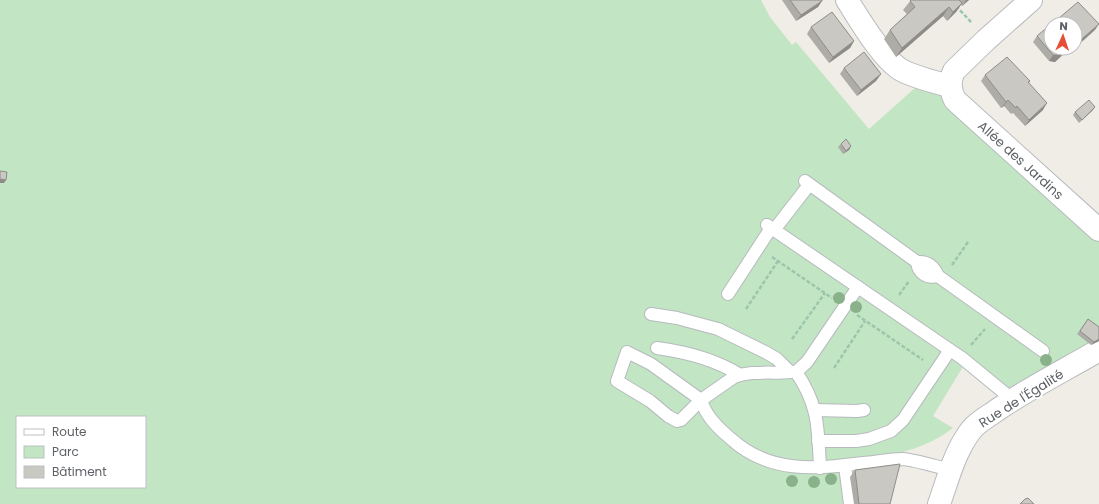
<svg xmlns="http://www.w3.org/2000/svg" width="1099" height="504" viewBox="0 0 1099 504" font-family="Poppins,sans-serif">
	<rect width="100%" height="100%" fill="#efede5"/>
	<path fill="#c2e5c4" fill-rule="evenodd" d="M0,0H761L770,17L792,45L796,42L869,129L925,79L1099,230V341L1009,390L964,365L933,416L953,428C935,442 911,451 889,455L888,504H0ZM17,417H145V487H17Z"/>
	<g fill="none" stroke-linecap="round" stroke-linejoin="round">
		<defs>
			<g id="service">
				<path d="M805,181L917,262C928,261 934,266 938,276L1043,351"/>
				<path d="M767,225L950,350L903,420L891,431L869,439L856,441H818"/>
				<path d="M774,230L809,185"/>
				<path d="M917,262C918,273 927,279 938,276"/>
				<path d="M728,294L771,228"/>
				<path d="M651,314L677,318L718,329L767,353L777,359L790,372H796L807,362L858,287"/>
				<path d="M657,348C686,352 715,359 740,375"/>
				<path d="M950,350L962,358L1013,400"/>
				<path d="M627,352L651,364L701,400L681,420L677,421L668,416L650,401L617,381Z"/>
				<path d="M790,372C772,374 752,370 734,377L701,400C706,416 717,427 730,438C769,474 815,469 863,463C876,462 890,459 903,459C915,460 938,467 951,470"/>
				<path d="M796,372C819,405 818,429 820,468"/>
				<path d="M815,410L857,411L864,410"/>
				<path d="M845,466L850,504"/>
			</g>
			<g id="minor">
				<path d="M847,0C859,19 884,62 903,71C918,78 934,82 950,86"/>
				<path d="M1031,0L986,40L954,71C949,82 950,90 955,100L1099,230"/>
			</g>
			<path id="tertiary" d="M939,504C948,479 955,450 972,429C979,421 989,416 997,410C1029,388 1065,370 1099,350"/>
		</defs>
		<use href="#service" stroke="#b7babe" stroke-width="14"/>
		<use href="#minor" stroke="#b7babe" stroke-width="24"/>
		<use href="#tertiary" stroke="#b7babe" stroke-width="24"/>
		<g stroke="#9cc6ab" stroke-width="2.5" stroke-dasharray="4 2" stroke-linecap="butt">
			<path d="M956,6L972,23"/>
			<path d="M772,257L832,298"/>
			<path d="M952,265L968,242"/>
			<path d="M899,295L909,281"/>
			<path d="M746,309L778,261"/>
			<path d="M857,315L923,360"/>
			<path d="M792,339L825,293"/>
			<path d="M971,345L985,329"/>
			<path d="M834,368L865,321"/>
		</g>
		<use href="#service" stroke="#fff" stroke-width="12"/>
		<use href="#minor" stroke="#fff" stroke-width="22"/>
		<use href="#tertiary" stroke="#fff" stroke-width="22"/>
	</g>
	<g fill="#8ab28a">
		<circle cx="839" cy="298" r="6"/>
		<circle cx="856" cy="307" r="6"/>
		<circle cx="1046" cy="360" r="6"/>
		<circle cx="831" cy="479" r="6"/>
		<circle cx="792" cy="481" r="6"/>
		<circle cx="814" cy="482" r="6"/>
	</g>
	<g fill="#aeaca7">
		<path d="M782,0H822V1L818,7L796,21Z"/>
		<path d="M911,0H969L962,6L961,5L956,12L947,21L943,16L896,57L884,39L890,30L907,14L903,10Z"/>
		<path d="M811,27L854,41L850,48L829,63L807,34Z"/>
		<path d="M1037,36L1051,48H1075L1072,51L1070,48L1055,62L1049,61L1033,42Z"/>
		<path d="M844,68L881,74L876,81L857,96L840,74Z"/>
		<path d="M985,75L1030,81L1029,83L1043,110L1025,126L1013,113L1011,114L1004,106L1001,108L981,81Z"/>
		<path d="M1093,110L1079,123L1073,115L1075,112Z"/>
		<path d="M841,144L851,146L849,150L843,154L838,147Z"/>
		<path d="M1088,319L1099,327V341L1091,345L1077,334Z"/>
		<path d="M855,470L890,504H854L850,477Z"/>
	</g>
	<g fill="#8d8c88">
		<path d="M966,0H969L962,6Z"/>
		<path d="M822,1L818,7L796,21L801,15Z"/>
		<path d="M962,3L956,12L947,21L953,12Z"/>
		<path d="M949,7L943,16L896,57L902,48Z"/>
		<path d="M1099,24L1095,30L1075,48V46L1076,44Z"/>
		<path d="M854,41L850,48L829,63L833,57Z"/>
		<path d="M1067,48H1070L1055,62L1049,61L1053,55Z"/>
		<path d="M881,74L876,81L857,96L861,90Z"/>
		<path d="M1008,100L1004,106L1001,108L1006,102Z"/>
		<path d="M1047,103L1043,110L1025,126L1029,120Z"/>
		<path d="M1095,107L1093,110L1079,123Z"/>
		<path d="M851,146L849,150L843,154Z"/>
		<path d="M0,179L6,180L4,183H0Z"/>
		<path d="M1099,339V341L1091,345L1094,342Z"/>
	</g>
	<g fill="#cac8c2" stroke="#8d8c88">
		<path d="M790,0H822V1L801,15Z"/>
		<path d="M911,0H959L962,3L953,12L949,7L902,48L890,30L915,7L910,1Z"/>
		<path d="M1078,2L1099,24L1076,44L1075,43V24H1052Z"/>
		<path d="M832,12L854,41L833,57L811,27Z"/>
		<path d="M1051,24V48H1067L1059,55H1053L1037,36Z"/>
		<path d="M864,52L881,74L861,90L844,68Z"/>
		<path d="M1007,57L1030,81L1028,82L1047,103L1029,120L1017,106L1016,108L1008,100L1006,102L985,75Z"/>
		<path d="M1089,100L1095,107L1082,120L1075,112Z"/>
		<path d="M846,139L851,146L846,151L841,144Z"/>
		<path d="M0,171L7,172L6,180L0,179Z"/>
		<path d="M1088,319L1099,327V339L1094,342L1080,331Z"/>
		<path d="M900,464L890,504H859L855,470Z"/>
		<path d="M1028,498L1034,504H1020L1025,499Z"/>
	</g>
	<g text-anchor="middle" stroke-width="4" stroke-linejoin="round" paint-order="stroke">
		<g font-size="13" fill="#5d6065" stroke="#fff">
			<text transform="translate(1021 160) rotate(42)" y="5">Allée des Jardins</text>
			<text transform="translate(1021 398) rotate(-32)" y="5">Rue de l'Égalité</text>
		</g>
	</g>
	<rect x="16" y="416" width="130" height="72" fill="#ffffff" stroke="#bebfc1"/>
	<rect x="24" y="429" width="20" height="6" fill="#ffffff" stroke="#bebfc1"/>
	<text x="52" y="436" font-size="12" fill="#5d6065">Route</text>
	<rect x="24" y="446" width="20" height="12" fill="#c2e5c4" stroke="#bebfc1"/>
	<text x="52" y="456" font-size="12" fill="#5d6065">Parc</text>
	<rect x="24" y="466" width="20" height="12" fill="#cac8c2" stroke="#bebfc1"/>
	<text x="52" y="476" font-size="12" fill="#5d6065">Bâtiment</text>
	<g transform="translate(1063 36) rotate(3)"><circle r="19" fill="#ffffff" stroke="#bebfc1"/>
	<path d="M0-3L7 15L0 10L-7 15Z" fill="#e44f35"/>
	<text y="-6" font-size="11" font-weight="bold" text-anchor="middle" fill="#5d6065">N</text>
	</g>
</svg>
